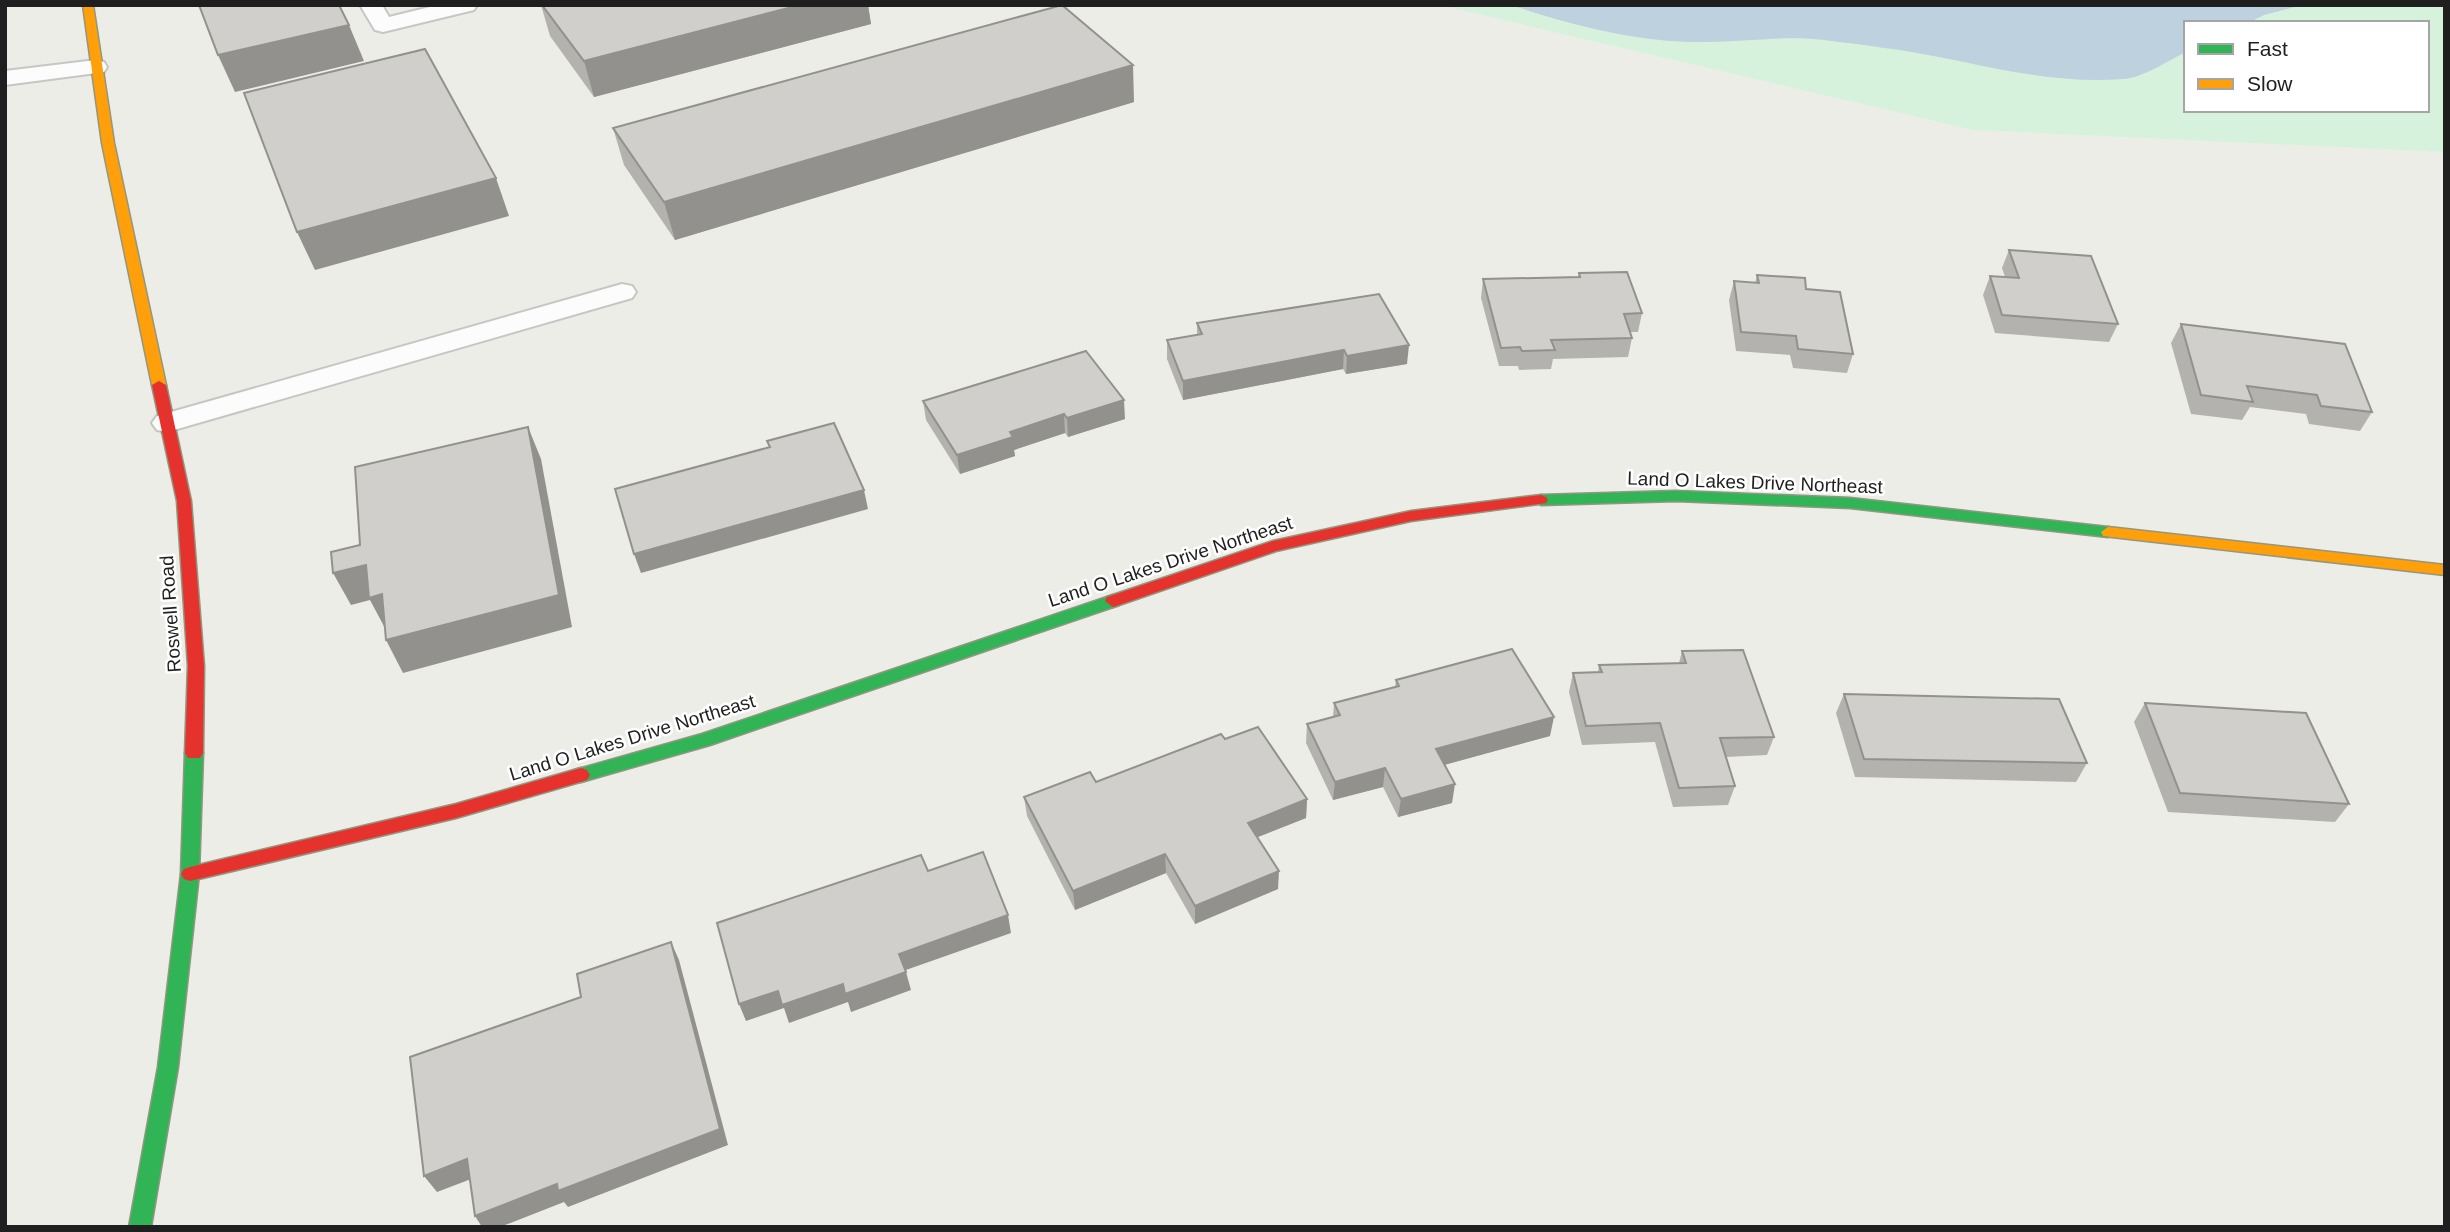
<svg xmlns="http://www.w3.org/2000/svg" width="2450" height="1232" viewBox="0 0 2450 1232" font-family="Arial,sans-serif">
	<rect width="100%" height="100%" fill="#edede8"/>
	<path fill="#d7f2dc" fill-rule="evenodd" d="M1439,5H2445V152L1973,130ZM2186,23H2427V110H2186Z"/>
	<path fill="#bdd1df" d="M1511,5H2302L2264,15L2248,23H2186V52C2167,61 2143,78 2123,79C2063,84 2002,70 1944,58C1905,50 1864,45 1824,40C1785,35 1746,42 1707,42C1639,43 1575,26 1511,5Z"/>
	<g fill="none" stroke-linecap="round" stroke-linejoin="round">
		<defs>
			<g id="lane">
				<path d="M360,5H382L389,17L438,5H477L474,10L383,32L375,30Z"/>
				<path d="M96,60L104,62L107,67L104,72L5,85V71Z"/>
				<path d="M622,284L632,286L636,292L632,298L167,432L157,430L152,423L157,416Z"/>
			</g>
			<g id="fast">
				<path d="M1676,491L1850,498L2108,527L2115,532L2108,537L1850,508L1676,501L1541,505L1534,500L1541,495Z"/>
				<path d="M1113,595L1121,601L1119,605L710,745L581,782L575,780L572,775L575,770L702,734Z"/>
				<path d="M194,746L200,748L203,753L199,874L178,1067L151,1227H129L158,1067L181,874L185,753L188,748Z"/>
			</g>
			<g id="slow">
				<path d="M83,5H93L114,143L166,385L159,389L152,385L102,143Z"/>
				<path d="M2108,527L2445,565V575L2103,536L2101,532Z"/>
			</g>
			<g id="jam">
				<path d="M159,381L166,385L191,501L204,666L203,753L200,758H188L185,753L188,666L177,501L152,385Z"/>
				<path d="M1541,495L1546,497L1548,500L1546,503L1411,521L1276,551L1119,605L1113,607L1105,601L1107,597L1273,541L1411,511Z"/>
				<path d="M581,768L587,770L590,775L587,780L456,818L190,881L184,879L181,874L184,869L190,867L456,804Z"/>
			</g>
		</defs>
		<use href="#lane" stroke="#c6c6c4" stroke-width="4"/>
		<use href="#fast" stroke="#919781" stroke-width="3"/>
		<use href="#slow" stroke="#919781" stroke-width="3"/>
		<use href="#jam" stroke="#919781" stroke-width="3"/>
		<use href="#lane" fill="#fcfcfc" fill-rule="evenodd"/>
		<use href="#fast" fill="#30b455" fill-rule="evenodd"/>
		<use href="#slow" fill="#ff9f0a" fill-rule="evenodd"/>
		<use href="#jam" fill="#e5322d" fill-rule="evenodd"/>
	</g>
	<g fill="#b3b2af">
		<path d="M541,5H868L871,24L594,97L550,36Z"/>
		<path d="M1134,102L675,240L624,165L613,128Z"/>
		<path d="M2009,250L2118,324L2109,342L1995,333L1983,295L1990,276L2005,277L2002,268Z"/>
		<path d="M1579,273L1642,313L1638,332H1630L1632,338L1628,357L1553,359L1551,369L1519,370L1518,366H1499L1481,298L1483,279L1578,277Z"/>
		<path d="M1757,275L1806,289L1853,354L1847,373L1793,368L1790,355L1736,351L1729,300L1734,281L1755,283Z"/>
		<path d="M1379,294L1407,364L1346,374L1343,369L1183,400L1167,359V340L1197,335V323Z"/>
		<path d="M2181,324L2372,412L2360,431L2309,424L2306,414L2250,407L2242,420L2191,414L2171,343Z"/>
		<path d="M923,401L1125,419L1068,437L1065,433L1014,450L1015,456L960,474L926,420Z"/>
		<path d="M1682,651L1774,737L1767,755L1726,757L1735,786L1728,805L1673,807L1655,742L1582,745L1569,692L1573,673L1598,672L1599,665L1679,663Z"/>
		<path d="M1396,680L1550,736L1444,765L1452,803L1398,817L1383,787L1333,800L1306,743L1307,724L1333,717L1334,703L1395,687Z"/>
		<path d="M1844,694L2087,763L2076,782L1855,777L1836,713Z"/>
		<path d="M2145,703L2349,804L2335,822L2168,812L2134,722Z"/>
		<path d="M1225,739L1307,799L1306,818L1257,837L1278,889L1195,924L1166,873L1075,910L1027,816L1024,797L1096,782Z"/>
	</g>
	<g fill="#92918e">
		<path d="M800,5H868L871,24L594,97L584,61Z"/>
		<path d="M349,25L364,61L235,92L218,55Z"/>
		<path d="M1133,65L1134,102L675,240L664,202Z"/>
		<path d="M496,178L509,216L315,270L297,232Z"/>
		<path d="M1409,345L1407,364L1346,374L1347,356Z"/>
		<path d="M1344,350L1343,369L1183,400V381Z"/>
		<path d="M1124,400L1125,419L1068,437L1067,418Z"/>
		<path d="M1064,414L1065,433L1014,450L1015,456L960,474L957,455L1010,432Z"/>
		<path d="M528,427L541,459L572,627L403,673L386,640Z"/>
		<path d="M864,490L868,509L641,573L634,554Z"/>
		<path d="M366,565L399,627L386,630L370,600L351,605L333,573Z"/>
		<path d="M1554,717L1550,736L1433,768L1436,749Z"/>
		<path d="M1385,768L1383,787L1333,800L1335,782Z"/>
		<path d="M1455,784L1452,803L1398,817L1401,799Z"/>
		<path d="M1307,799L1306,818L1248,841V823Z"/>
		<path d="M1165,854L1166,873L1075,910L1073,891Z"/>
		<path d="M1279,871L1278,889L1195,924V906Z"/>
		<path d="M1008,915L1011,933L903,971L899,954Z"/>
		<path d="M671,942L679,960L728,1145L568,1207L564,1202L500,1227H482L475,1216L557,1184Z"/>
		<path d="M906,972L911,990L851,1012L848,1002L789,1023L784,1008L746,1021L739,1004L778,991L843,984Z"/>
		<path d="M467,1159L479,1176L437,1192L424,1176Z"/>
	</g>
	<g fill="#d0cfcb" stroke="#92918e" stroke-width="2">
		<path d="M199,5H339L349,25L218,55Z"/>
		<path d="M542,5H800L584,61Z"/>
		<path d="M1062,5L1133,65L664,202L613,128Z"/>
		<path d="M425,49L496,178L297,232L244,93Z"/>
		<path d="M2009,250L2091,256L2118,324L2002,315L1990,276L2019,278Z"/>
		<path d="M1627,272L1642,313L1624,314L1632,338L1551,340L1555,350L1522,351L1520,347L1501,348L1483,279L1580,277L1579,273Z"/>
		<path d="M1757,275L1805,278L1806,289L1840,292L1853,354L1798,349L1796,336L1741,332L1734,281L1759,283Z"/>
		<path d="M1379,294L1409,345L1347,356L1344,350L1183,381L1167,340L1202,334L1197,323Z"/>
		<path d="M2181,324L2345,344L2372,412L2321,406L2317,395L2247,386L2253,402L2201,395Z"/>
		<path d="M1086,351L1124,400L1067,418L1064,414L1010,432L1013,437L957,455L923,401Z"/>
		<path d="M834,423L864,490L634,554L615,489L770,447L767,441Z"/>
		<path d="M528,427L559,595L386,640L382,594L369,598L366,565L333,573L331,552L360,545L355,467Z"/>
		<path d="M1512,649L1554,717L1436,749L1455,784L1401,799L1385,768L1335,782L1307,724L1340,715L1334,703L1399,686L1396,680Z"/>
		<path d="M1743,650L1774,737L1720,738L1735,786L1679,788L1660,723L1586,726L1573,673L1602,672L1599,665L1686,663L1682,651Z"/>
		<path d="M1844,694L2059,699L2087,763L1864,759Z"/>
		<path d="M2145,703L2306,713L2349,804L2180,793Z"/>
		<path d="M1258,727L1307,799L1248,823L1279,871L1195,906L1165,854L1073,891L1024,797L1090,772L1096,782L1221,734L1225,739Z"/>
		<path d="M983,852L1008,915L899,954L906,972L845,994L843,984L782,1005L778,991L739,1004L717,923L921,855L928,871Z"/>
		<path d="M671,942L720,1129L558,1191L557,1184L475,1216L467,1159L424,1176L410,1057L581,997L577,974Z"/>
	</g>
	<g text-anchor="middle" stroke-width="5" stroke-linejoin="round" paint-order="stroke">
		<g font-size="19" fill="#1f1f1f" stroke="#fff">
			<text transform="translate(1755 482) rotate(2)" y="7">Land O Lakes Drive Northeast</text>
			<text transform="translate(1170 561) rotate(-18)" y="7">Land O Lakes Drive Northeast</text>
			<text transform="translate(170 614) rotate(-94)" y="7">Roswell Road</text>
			<text transform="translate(632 737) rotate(-17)" y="7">Land O Lakes Drive Northeast</text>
		</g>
	</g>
	<rect width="2450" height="1232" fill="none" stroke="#1f1f1f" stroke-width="14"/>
	<rect x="2184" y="21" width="245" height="91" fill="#ffffff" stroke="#a5a5a5" stroke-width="2"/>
	<rect x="2198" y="44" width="35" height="10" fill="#30b455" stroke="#a5a5a5" stroke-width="2"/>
	<text x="2247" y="56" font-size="21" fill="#1f1f1f">Fast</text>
	<rect x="2198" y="79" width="35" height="10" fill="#ff9f0a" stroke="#a5a5a5" stroke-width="2"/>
	<text x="2247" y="91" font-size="21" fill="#1f1f1f">Slow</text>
</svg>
